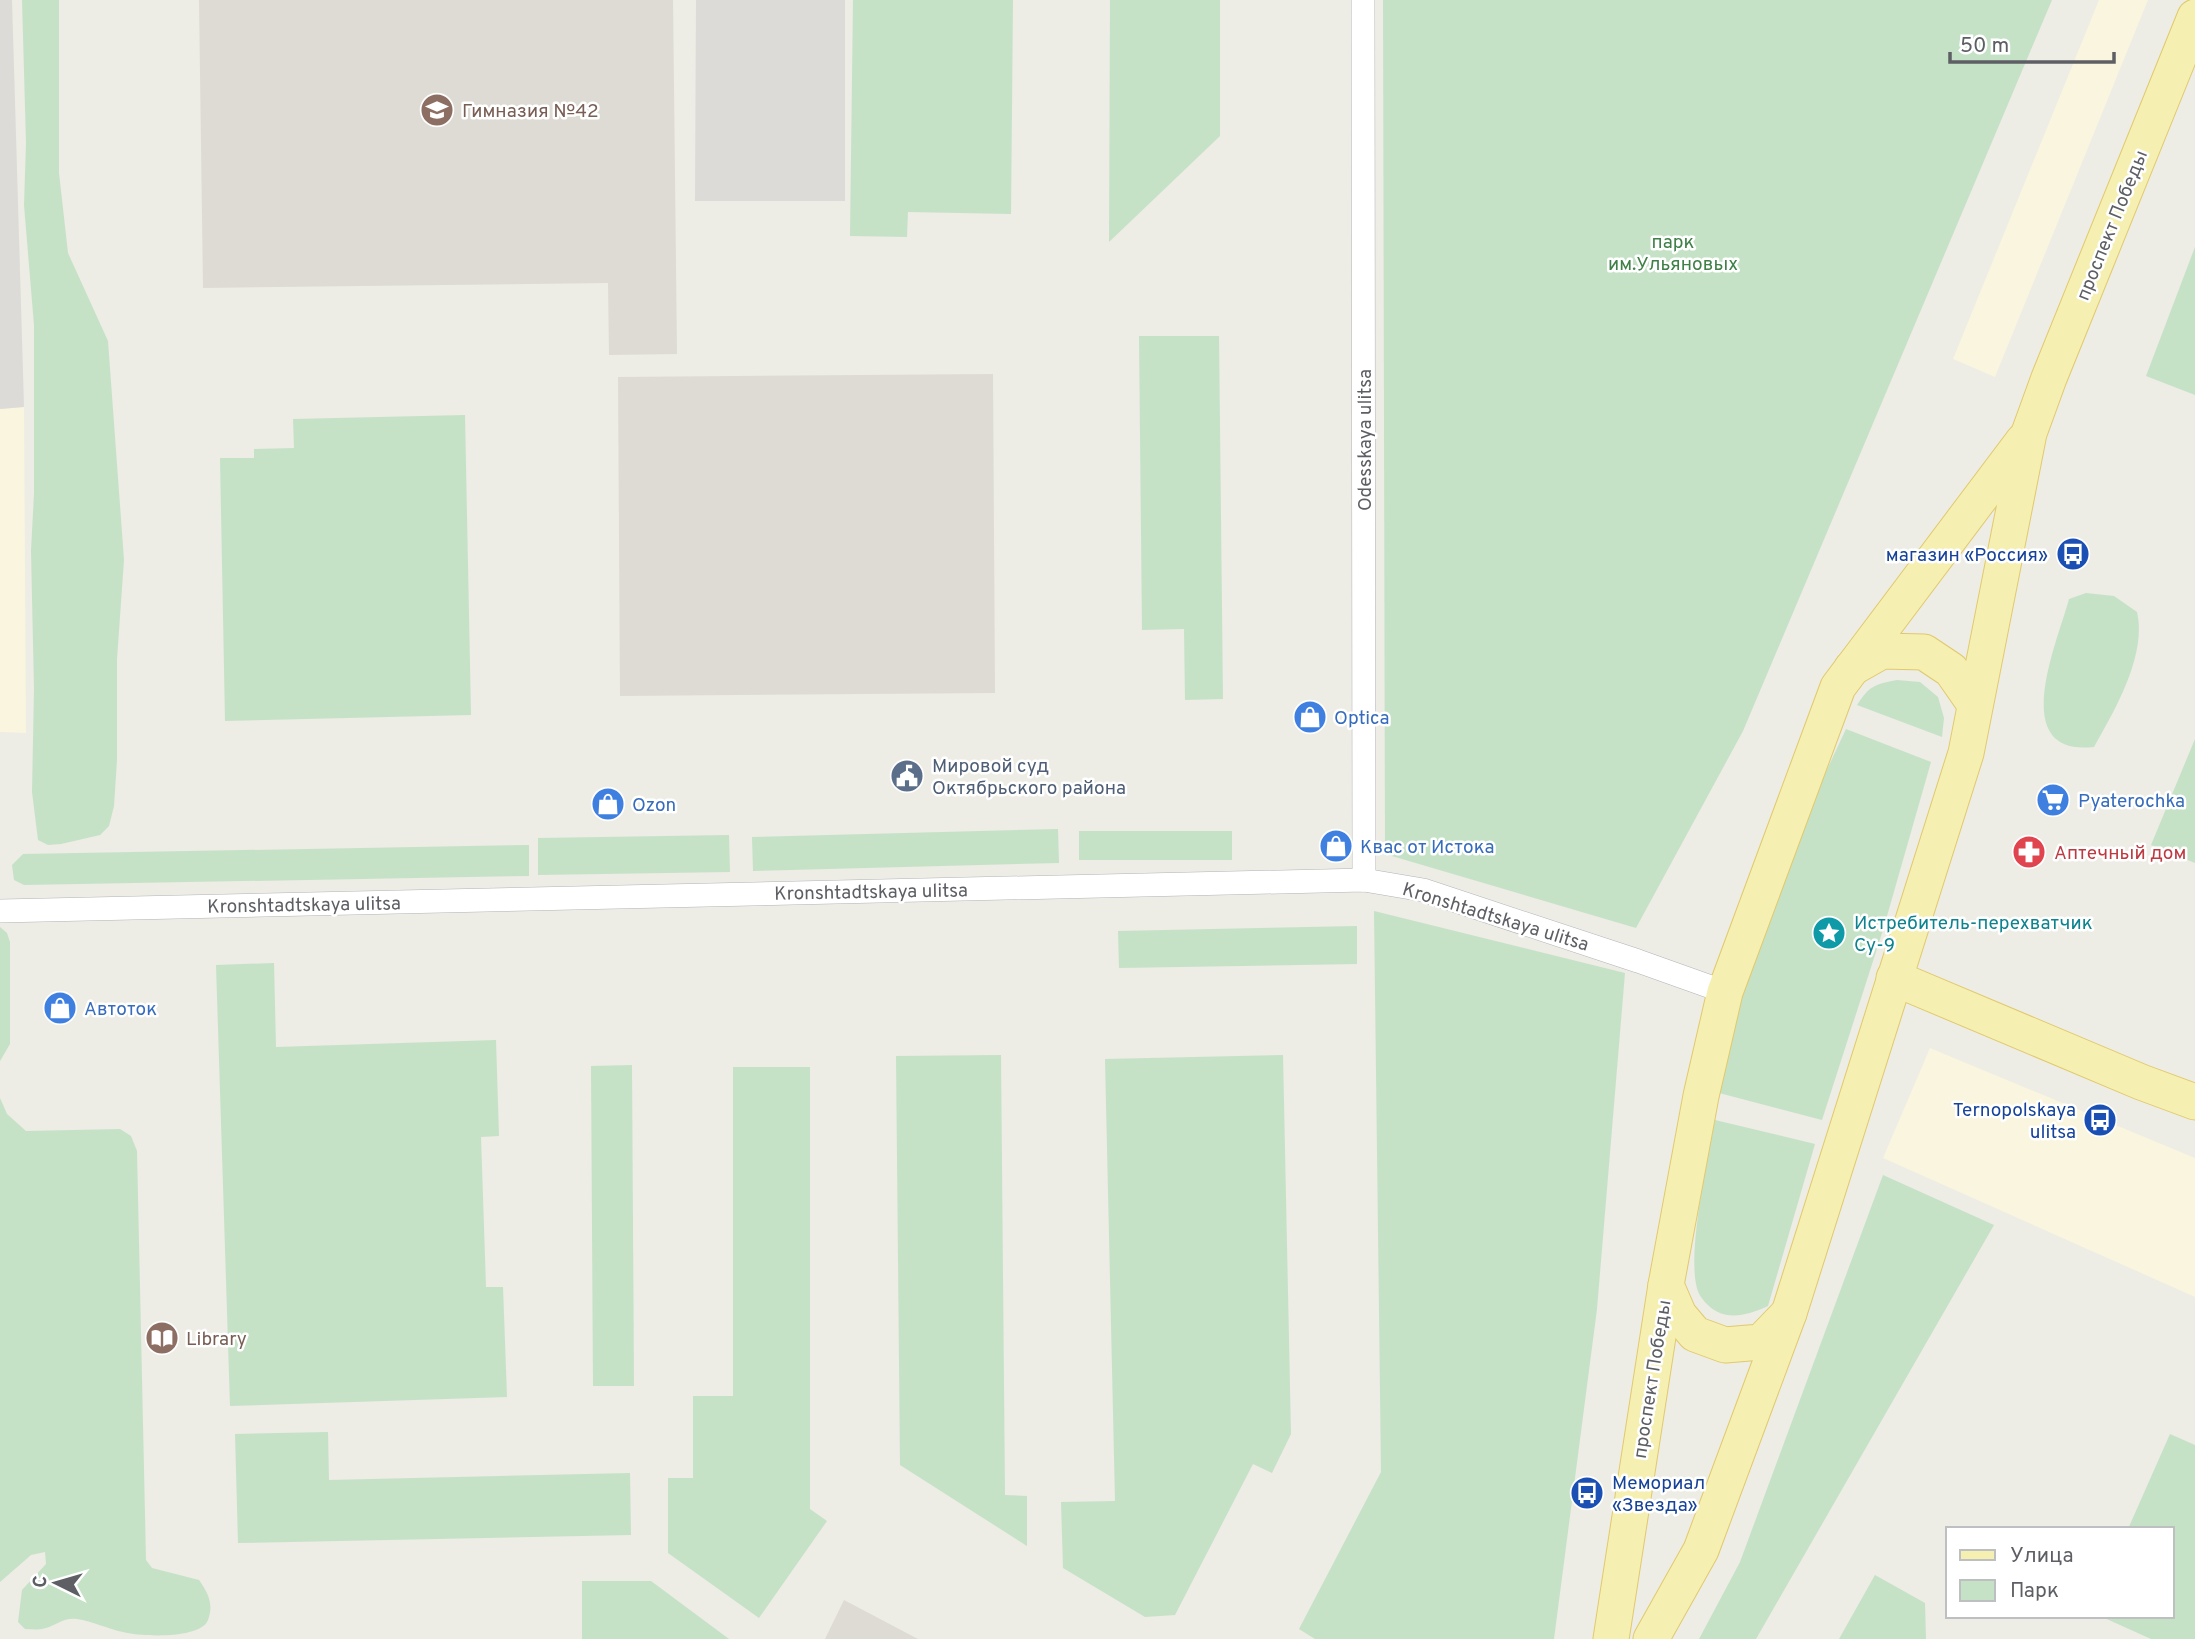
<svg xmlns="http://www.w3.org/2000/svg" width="2195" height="1639" viewBox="0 0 2195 1639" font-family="Overpass,sans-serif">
	<rect width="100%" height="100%" fill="#edece5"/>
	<g fill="#faf5de">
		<path d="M2099,0H2148L1995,377L1953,359Z"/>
		<path d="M24,407L26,733L0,732V409Z"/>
		<path d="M1930,1048L2195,1158V1297L1883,1158Z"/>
	</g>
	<g fill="#dcdbd7">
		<path d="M0,0H12L24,407L0,409Z"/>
		<path d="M696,0H845V201H695Z"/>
	</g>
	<g fill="#dddbd4">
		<path d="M199,0H673L677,354L609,355L608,283L203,288Z"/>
		<path d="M993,374L995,693L620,696L618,377Z"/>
		<path d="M844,1600L918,1639H825Z"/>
	</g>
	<g fill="#c5e2c7">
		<path d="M22,0H59V173L68,253L108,341L124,560L117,659V760L114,806L109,826L100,835L61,844L48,845L38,840L32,792L34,689L31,551L34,493V325L24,205L26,143Z"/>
		<path d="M853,0H1013L1011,214L908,212L907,237L850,236Z"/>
		<path d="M1110,0H1220V136L1109,242Z"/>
		<path d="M1383,0H2052L1743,731L1636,928L1385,854Z"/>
		<path d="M2195,247V395L2146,376Z"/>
		<path d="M1139,336H1219L1223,699L1185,700L1184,629L1142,630Z"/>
		<path d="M465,415L471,715L225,721L220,458H254V449L294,448L293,419Z"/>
		<path d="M2086,593L2114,596L2137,612C2147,655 2115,710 2094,747C2006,757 2058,641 2069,599Z"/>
		<path d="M1897,680L1920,682L1938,697L1944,718L1942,737L1857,705C1869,686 1875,684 1897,680Z"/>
		<path d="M1846,729L1931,762L1883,930L1822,1120L1719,1093L1730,1034L1749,972L1809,808Z"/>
		<path d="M2195,739V863L2151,845Z"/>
		<path d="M1058,829L1059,863L753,871L752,837Z"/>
		<rect x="1079" y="831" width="153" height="29"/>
		<path d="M729,835L730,872L538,875V838Z"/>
		<path d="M529,845V876L24,885L14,880L12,865L23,854Z"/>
		<path d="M1374,911L1625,973L1597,1309L1554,1639H1315L1299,1629L1381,1472Z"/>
		<path d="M1357,926V964L1119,968L1118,931Z"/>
		<path d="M0,927L7,933L10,942V1044L0,1061Z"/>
		<path d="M274,963L276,1047L496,1040L499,1136L481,1137L486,1287H503L507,1397L230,1406L216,965Z"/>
		<path d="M1001,1055L1005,1495L1027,1496V1546L900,1465L896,1056Z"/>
		<path d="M1283,1055L1291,1434L1272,1473L1253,1464L1175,1615L1145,1617L1063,1568L1061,1502L1115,1501L1105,1059Z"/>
		<path d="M632,1065L634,1386H593L591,1066Z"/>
		<path d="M733,1067H810V1509L827,1521L759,1618L668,1553V1478H693V1396H733Z"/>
		<path d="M0,1098L7,1114L26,1131L120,1129L131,1136L137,1151L146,1560L152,1568L199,1580C208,1593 214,1604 208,1620C201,1639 142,1637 123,1632C108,1629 92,1621 77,1619C63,1617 54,1627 42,1629C37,1630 31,1629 25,1629L18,1622L22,1590L46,1564L45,1552L31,1555L0,1582Z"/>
		<path d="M1715,1120L1815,1144L1768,1306C1744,1317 1719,1323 1701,1297C1682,1271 1709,1154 1715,1120Z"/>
		<path d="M1883,1175L1994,1225L1756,1639H1699L1740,1562Z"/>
		<path d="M328,1432L329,1480L630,1473L631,1535L238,1543L235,1434Z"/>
		<path d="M2170,1434L2195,1445V1639H2151L2100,1616H2172V1529H2128Z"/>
		<path d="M1875,1575L1925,1603L1926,1639H1839Z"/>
		<path d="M582,1581H651L729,1639H582Z"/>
	</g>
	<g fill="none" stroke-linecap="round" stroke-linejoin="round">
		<defs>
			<g id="minor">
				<path d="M1363,0L1364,880"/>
				<path d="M0,911L1364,880L1423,890L1638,961L1725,992"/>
			</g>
			<g id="primary">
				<path d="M1852,668L1882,651L1924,652L1951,670L1974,703"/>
				<path d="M1894,978L2141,1082L2195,1102"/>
				<path d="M1666,1285L1679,1315L1695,1334L1725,1345L1761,1342L1789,1313"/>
				<path d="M1611,1639L1666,1285L1701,1096L1725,992L1838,687L2023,441"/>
				<path d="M1651,1639L1701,1550L1789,1313L1966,753L2029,433L2049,378L2195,17"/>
			</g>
		</defs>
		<use href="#minor" stroke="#b2b4b8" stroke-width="24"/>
		<use href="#primary" stroke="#e1c96b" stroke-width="37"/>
		<use href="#minor" stroke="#fff" stroke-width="23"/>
		<use href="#primary" stroke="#f5f0b2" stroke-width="35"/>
	</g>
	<defs>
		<symbol id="school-disc" viewBox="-11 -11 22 22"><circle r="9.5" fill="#8d6e63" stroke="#fff"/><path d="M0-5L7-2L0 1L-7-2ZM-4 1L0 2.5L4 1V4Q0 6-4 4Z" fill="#fff"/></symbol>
		<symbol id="bus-disc" viewBox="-11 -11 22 22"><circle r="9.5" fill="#1a4fb4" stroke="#fff"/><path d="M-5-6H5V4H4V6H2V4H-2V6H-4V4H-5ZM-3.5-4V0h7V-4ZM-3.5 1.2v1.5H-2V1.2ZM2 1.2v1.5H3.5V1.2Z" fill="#fff"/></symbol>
		<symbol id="shop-disc" viewBox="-11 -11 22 22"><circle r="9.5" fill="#3f7fe0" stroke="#fff"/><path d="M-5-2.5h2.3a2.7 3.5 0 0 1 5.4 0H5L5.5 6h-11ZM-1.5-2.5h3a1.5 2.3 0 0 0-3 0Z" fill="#fff"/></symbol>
		<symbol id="civic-disc" viewBox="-11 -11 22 22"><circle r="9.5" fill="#5c6f8a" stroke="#fff"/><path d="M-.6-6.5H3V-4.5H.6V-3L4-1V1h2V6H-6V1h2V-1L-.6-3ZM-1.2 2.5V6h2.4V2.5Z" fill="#fff"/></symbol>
		<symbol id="supermarket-disc" viewBox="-11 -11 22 22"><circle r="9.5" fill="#3f7fe0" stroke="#fff"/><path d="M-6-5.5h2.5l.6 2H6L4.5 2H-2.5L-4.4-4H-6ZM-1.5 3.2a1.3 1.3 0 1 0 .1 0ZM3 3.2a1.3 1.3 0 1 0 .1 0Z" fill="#fff"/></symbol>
		<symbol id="pharmacy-disc" viewBox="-11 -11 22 22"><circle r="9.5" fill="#e0444e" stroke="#fff"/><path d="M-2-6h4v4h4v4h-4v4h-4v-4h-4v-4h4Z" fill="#fff"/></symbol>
		<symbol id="sight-disc" viewBox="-11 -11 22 22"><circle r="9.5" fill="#0f9aa8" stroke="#fff"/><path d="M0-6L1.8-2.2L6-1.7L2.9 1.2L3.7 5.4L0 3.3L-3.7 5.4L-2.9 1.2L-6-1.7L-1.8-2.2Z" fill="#fff"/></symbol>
		<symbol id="library-disc" viewBox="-11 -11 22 22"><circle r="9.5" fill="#8d6e63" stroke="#fff"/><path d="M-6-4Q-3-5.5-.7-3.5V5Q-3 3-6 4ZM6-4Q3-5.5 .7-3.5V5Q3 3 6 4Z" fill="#fff"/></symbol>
	</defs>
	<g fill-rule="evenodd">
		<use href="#school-disc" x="418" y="91" width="38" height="38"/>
		<use href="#bus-disc" x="2054" y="535" width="38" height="38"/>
		<use href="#shop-disc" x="1291" y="698" width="38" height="38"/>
		<use href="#civic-disc" x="888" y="757" width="38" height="38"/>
		<use href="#supermarket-disc" x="2034" y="781" width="38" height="38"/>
		<use href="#shop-disc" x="589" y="785" width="38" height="38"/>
		<use href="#shop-disc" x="1317" y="827" width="38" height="38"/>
		<use href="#pharmacy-disc" x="2010" y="833" width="38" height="38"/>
		<use href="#sight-disc" x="1810" y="914" width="38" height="38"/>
		<use href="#shop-disc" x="41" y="989" width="38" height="38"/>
		<use href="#bus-disc" x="2081" y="1101" width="38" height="38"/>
		<use href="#library-disc" x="143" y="1319" width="38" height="38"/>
		<use href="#bus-disc" x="1568" y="1474" width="38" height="38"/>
	</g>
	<g text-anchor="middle" stroke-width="5" stroke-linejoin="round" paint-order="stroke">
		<g font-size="19" fill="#785e54" stroke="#fff" text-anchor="start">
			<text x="462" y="117">Гимназия №42</text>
			<text x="186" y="1345">Library</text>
		</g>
		<g font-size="19" fill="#5d5f64" stroke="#fff">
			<text transform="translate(2111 225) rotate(-68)" y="7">проспект Победы</text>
			<text transform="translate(1364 440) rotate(-90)" y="7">Odesskaya ulitsa</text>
			<text transform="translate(871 891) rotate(-1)" y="7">Kronshtadtskaya ulitsa</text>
			<text transform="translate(304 904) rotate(-1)" y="7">Kronshtadtskaya ulitsa</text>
			<text transform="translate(1496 916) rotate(17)" y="7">Kronshtadtskaya ulitsa</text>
			<text transform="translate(1651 1379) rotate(-81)" y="7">проспект Победы</text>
		</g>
		<g font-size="19" fill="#3f8048" stroke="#fff">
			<text x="1673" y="248">парк<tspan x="1673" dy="22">им.Ульяновых</tspan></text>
		</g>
		<g font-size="19" fill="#164399" stroke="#fff" text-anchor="end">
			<text x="2048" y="561">магазин «Россия»</text>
			<text x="2076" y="1116">Ternopolskaya<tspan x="2076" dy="22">ulitsa</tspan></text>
			<text x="1612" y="1489" text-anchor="start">Мемориал<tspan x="1612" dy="22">«Звезда»</tspan></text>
		</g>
		<g font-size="19" fill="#366cbe" stroke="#fff" text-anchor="start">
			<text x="1334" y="724">Optica</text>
			<text x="2078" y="807">Pyaterochka</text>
			<text x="632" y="811">Ozon</text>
			<text x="1360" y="853">Квас от Истока</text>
			<text x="84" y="1015">Автоток</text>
		</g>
		<g font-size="19" fill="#4e5e75" stroke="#fff" text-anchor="start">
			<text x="932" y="772">Мировой суд<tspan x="932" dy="22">Октябрьского района</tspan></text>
		</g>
		<g font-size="19" fill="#be3a42" stroke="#fff" text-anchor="start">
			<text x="2054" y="859">Аптечный дом</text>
		</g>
		<g font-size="19" fill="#0d838f" stroke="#fff" text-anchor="start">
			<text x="1854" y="929">Истребитель-перехватчик<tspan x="1854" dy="22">Су-9</tspan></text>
		</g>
	</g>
	<rect x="1946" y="1527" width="228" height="91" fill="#ffffff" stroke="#bebfc1" stroke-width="2"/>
	<rect x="1960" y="1550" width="35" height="10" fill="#f5f0b2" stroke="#bebfc1" stroke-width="2"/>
	<text x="2010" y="1562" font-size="21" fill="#5d5f64">Улица</text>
	<rect x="1960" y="1580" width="35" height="21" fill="#c5e2c7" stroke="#bebfc1" stroke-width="2"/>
	<text x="2010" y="1597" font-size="21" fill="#5d5f64">Парк</text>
	<g transform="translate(56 1583) rotate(275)" stroke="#ffffff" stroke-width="5" paint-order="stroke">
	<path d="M0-5L12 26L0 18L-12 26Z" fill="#5d5f64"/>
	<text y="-10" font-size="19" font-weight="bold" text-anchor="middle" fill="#5d5f64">С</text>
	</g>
	<path d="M1950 52v10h164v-10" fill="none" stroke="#5d5f64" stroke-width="3.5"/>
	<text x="1960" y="52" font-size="21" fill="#5d5f64" stroke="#ffffff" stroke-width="5" paint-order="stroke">50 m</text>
</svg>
